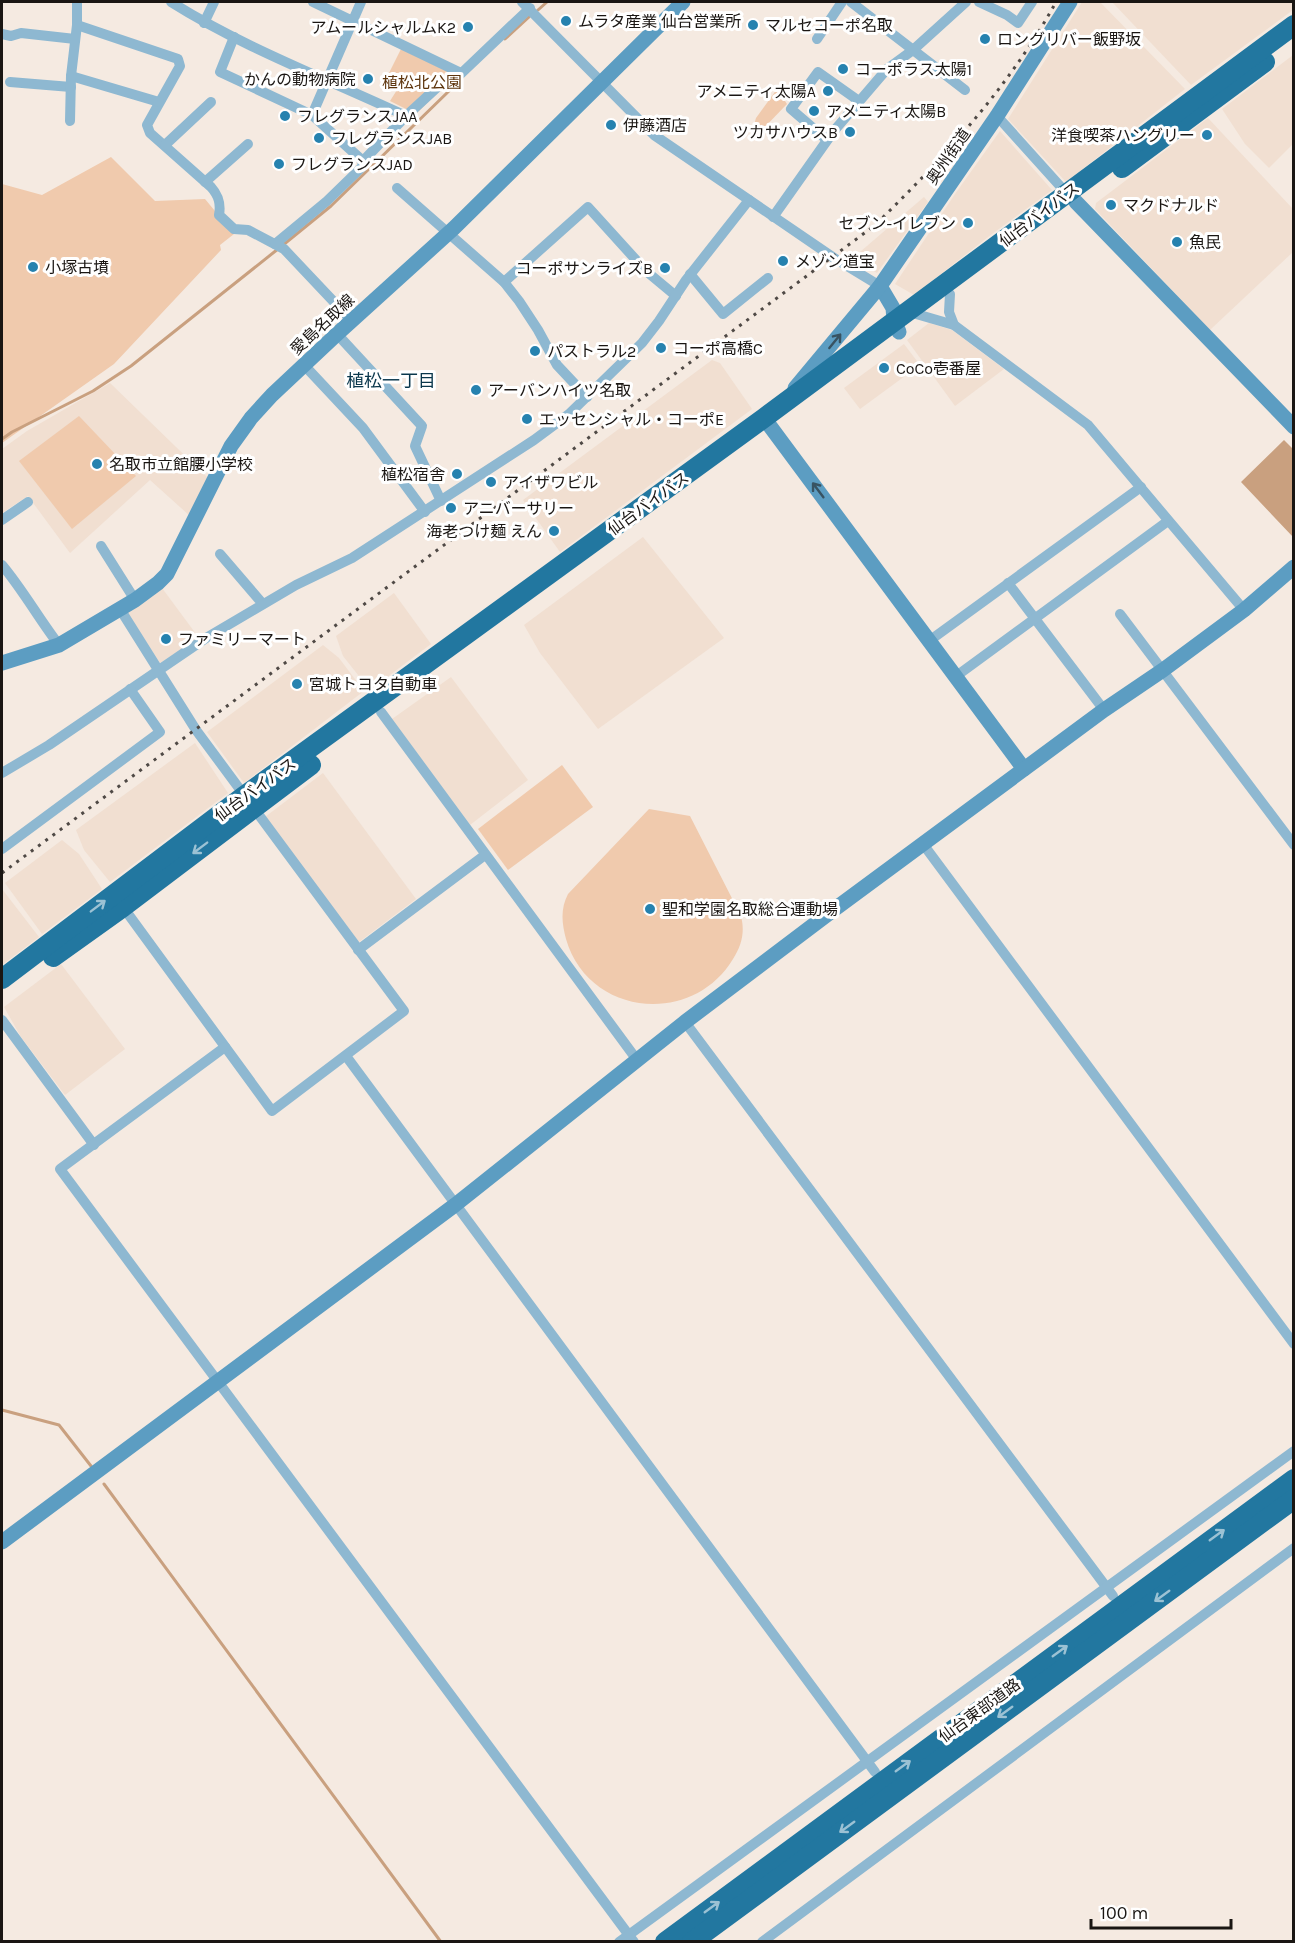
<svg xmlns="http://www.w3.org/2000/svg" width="1295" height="1943" viewBox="0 0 1295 1943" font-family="Karla,'Noto Sans JP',sans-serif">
	<rect width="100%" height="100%" fill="#f5eae1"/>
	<g fill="#f1dfd1">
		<path d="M1082,2H1100L1185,89L1066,182L1008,119Z"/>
		<path d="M1112,2H1293V10L1191,85Z"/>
		<path d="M1293,55V144L1269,168L1245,144L1222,109Z"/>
		<path d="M1208,118L1293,209V252L1210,330L1095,209L1096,203Z"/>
		<path d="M1000,131L1052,190L992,234L914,295L895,284L955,194Z"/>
		<path d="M924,197L928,202L877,273L853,258Z"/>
		<path d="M929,323L952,330L1004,369L955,406L907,340Z"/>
		<path d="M904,344L920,365L860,409L844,388Z"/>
		<path d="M712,360L720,363L752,409L560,552L523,500Z"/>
		<path d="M110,383L208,478L190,516L150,480L70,553L28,496L2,513V449L27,431Z"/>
		<path d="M643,537L724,638L598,729L540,653L524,625Z"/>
		<path d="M162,588L199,638L160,663L127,612Z"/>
		<path d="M394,593L431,644L370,690L343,656L336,636Z"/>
		<path d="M323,645L339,658L364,691L244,783L207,732Z"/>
		<path d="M451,677L528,780L470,825L392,719Z"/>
		<path d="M195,743L228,793L110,882L84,850L76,830Z"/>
		<path d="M323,773L416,899L359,942L265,817Z"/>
		<path d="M62,840L79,854L102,889L42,934L5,883Z"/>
		<path d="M2,889L39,937L2,965Z"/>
		<path d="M61,964L125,1049L65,1095L21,1037L4,1007Z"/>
	</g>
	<g fill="#f0caad">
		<path d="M401,49L455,75L416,114L390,101L402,82L388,75Z"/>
		<path d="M777,89L787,104L762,130L754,131L753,128L756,118Z"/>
		<path d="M111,157L155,201L205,199L234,234L220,245L221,250L114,364L2,443V184L42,195Z"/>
		<path d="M79,416L136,476L72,529L19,461Z"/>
		<path d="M562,765L593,807L508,870L478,829Z"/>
		<path d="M649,809L690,816L741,916C745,932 742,945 733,959C692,1027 588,1016 566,939C562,924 560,909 568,894Z"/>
	</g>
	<path fill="#c9a07f" d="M1284,440L1292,448L1293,447V537L1241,482Z"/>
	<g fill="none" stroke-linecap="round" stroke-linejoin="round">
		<g stroke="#c9a07f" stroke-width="3">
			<path d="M538,10L547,2"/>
			<path d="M505,39L529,17"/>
			<path d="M283,245L331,206L450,90"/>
			<path d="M2,439L12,432L93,391L131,366L278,249"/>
			<path d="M2,1410L59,1425L91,1466"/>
			<path d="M104,1484L441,1942"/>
		</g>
		<g stroke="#8eb8d1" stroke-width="10">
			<path d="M171,2C244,48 327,79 406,116"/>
			<path d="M313,2L461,73"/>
			<path d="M522,2L654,135L834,258L880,286"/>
			<path d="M851,2L965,90"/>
			<path d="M979,2L1007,15L1018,23L1032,2"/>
			<path d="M204,23L214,2"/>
			<path d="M77,25L178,59L180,66L147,125L150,133L211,187C219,196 221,204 219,215L234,229L248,230L284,249L352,321"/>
			<path d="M821,33L817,39L842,2"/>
			<path d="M2,34L11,36L21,33L75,39"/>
			<path d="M234,37L220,72L312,115L363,161L406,116L444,81L448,86L530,8"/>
			<path d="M71,76L159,102"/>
			<path d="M10,82L71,87"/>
			<path d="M312,115L361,2"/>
			<path d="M997,116L1069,196"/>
			<path d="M70,121L71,76L77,25V2"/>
			<path d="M827,140L791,109L818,72L859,101"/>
			<path d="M165,145L211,102"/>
			<path d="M205,182L248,144"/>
			<path d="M397,188L504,282L519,301L538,330L557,365L587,397"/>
			<path d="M773,217L833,132L887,69L913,50L966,2"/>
			<path d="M275,244L327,201L362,167L363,161"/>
			<path d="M690,274L723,314L768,278"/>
			<path d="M504,282L588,207L646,271L676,296"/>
			<path d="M950,294L949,312L954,325"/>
			<path d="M906,311L954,325L1088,425L1244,610"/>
			<path d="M337,334L422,426L415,446L441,501"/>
			<path d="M304,365L363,428L425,512"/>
			<path d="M2,520L28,502"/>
			<path d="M101,546L135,600"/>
			<path d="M220,554L262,603"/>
			<path d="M2,565C23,590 39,619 59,645"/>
			<path d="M1008,583L1104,710"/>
			<path d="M120,609L196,730L404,1011L272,1111L123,907"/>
			<path d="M1120,614L1294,845"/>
			<path d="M929,641L1141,487"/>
			<path d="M955,677L1168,521"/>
			<path d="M381,712L637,1060"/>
			<path d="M2,773L49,745L206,638L296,585L352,558L534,440L569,414L642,343L659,321L686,280L749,200"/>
			<path d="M923,844L1294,1344"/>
			<path d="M2,849L160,732L130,689"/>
			<path d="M358,950L485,855"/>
			<path d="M2,1020L94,1145"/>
			<path d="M685,1022L1113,1596"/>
			<path d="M225,1047L60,1169L634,1942"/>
			<path d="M346,1056L875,1772"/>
			<path d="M619,1942L1294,1451"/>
			<path d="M762,1942L1294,1548"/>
		</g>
		<g stroke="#5c9dc2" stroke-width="15">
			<path d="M1076,202L1294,427"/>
			<path d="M880,286L893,308L894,320L899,332"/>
			<path d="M795,388L880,286L997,116L1070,2"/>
			<path d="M764,418L1024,769"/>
			<path d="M2,663L59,645L135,600L158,583L167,574L231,446L251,418L272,395L337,334L454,228L683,2"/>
			<path d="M2,1542L455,1205L685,1022L828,914L1104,710L1163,670L1244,610L1294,567"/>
		</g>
		<g stroke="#2277a0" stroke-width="20">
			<path d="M1122,168L1265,62"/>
			<path d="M53,957L123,907L311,765"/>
			<path d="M2,979L244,796L764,418L1294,25"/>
			<path d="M665,1942L1294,1479"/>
			<path d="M692,1942L1294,1499"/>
		</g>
		<path stroke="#4f4945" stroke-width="3" stroke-dasharray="3 6" stroke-linecap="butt" d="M2,873L874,226C943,159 1010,86 1056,2"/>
	</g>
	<defs><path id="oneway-shaft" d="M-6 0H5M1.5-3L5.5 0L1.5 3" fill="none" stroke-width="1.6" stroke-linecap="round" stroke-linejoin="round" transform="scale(1.5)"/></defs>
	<g stroke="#385362">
		<use href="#oneway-shaft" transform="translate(835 341) rotate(-51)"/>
		<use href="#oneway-shaft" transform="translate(818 490) rotate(-127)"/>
	</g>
	<g stroke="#9cc2d4">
		<use href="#oneway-shaft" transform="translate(200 848) rotate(143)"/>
		<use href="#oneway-shaft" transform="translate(98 906) rotate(-37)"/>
		<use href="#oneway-shaft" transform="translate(1217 1535) rotate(-36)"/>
		<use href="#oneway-shaft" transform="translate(1162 1596) rotate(144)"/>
		<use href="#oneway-shaft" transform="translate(1060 1651) rotate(-36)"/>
		<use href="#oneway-shaft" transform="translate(1005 1712) rotate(144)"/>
		<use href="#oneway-shaft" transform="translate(903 1766) rotate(-36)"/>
		<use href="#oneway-shaft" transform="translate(847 1827) rotate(144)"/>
		<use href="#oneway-shaft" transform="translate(712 1907) rotate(-36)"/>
	</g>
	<g fill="#2682af" stroke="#fff" stroke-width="2">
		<circle cx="566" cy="21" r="6"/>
		<circle cx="753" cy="25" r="6"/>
		<circle cx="468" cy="27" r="6"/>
		<circle cx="985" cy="39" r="6"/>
		<circle cx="843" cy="69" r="6"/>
		<circle cx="368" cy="79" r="6"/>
		<circle cx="828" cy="91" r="6"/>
		<circle cx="814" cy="111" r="6"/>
		<circle cx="285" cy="116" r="6"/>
		<circle cx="611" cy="125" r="6"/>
		<circle cx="850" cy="132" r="6"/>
		<circle cx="1207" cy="135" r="6"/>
		<circle cx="319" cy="138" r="6"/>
		<circle cx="279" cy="164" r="6"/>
		<circle cx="1111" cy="205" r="6"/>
		<circle cx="968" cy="223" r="6"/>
		<circle cx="1177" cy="242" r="6"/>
		<circle cx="783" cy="261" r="6"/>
		<circle cx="33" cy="267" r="6"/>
		<circle cx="665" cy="268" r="6"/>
		<circle cx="661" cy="348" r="6"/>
		<circle cx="535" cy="351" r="6"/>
		<circle cx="884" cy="368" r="6"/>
		<circle cx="476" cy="390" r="6"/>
		<circle cx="527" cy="419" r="6"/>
		<circle cx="97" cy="464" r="6"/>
		<circle cx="457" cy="474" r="6"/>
		<circle cx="491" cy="482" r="6"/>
		<circle cx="451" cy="508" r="6"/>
		<circle cx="554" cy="531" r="6"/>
		<circle cx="166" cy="639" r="6"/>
		<circle cx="297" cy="684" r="6"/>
		<circle cx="650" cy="909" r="6"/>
	</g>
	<g text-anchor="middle" stroke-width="6" stroke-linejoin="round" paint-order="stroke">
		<g font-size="16" fill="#1a1613" stroke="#fff" text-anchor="start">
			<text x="578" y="27">ムラタ産業 仙台営業所</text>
			<text x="765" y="31">マルセコーポ名取</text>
			<text x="456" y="33" text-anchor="end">アムールシャルムK2</text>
			<text x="997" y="45">ロングリバー飯野坂</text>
			<text x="855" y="75">コーポラス太陽1</text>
			<text x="356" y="85" text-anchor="end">かんの動物病院</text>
			<text x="816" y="97" text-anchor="end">アメニティ太陽A</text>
			<text x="826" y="117">アメニティ太陽B</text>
			<text x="297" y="122">フレグランスJAA</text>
			<text x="623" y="131">伊藤酒店</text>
			<text x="838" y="138" text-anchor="end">ツカサハウスB</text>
			<text x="1195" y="141" text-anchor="end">洋食喫茶ハングリー</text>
			<text x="331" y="144">フレグランスJAB</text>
			<text x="291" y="170">フレグランスJAD</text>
			<text x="1123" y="211">マクドナルド</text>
			<text x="956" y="229" text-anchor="end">セブン-イレブン</text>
			<text x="1189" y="248">魚民</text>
			<text x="795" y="267">メゾン道宝</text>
			<text x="45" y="273">小塚古墳</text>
			<text x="653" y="274" text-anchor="end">コーポサンライズB</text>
			<text x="673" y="354">コーポ高橋C</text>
			<text x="547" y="357">パストラル2</text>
			<text x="896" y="374">CoCo壱番屋</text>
			<text x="488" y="396">アーバンハイツ名取</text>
			<text x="539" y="425">エッセンシャル・コーポE</text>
			<text x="109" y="470">名取市立館腰小学校</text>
			<text x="445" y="480" text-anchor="end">植松宿舎</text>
			<text x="503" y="488">アイザワビル</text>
			<text x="463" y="514">アニバーサリー</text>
			<text x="542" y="537" text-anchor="end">海老つけ麺 えん</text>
			<text x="178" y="645">ファミリーマート</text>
			<text x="309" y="690">宮城トヨタ自動車</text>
			<text x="662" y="915">聖和学園名取総合運動場</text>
		</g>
		<g font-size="16" fill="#5d340c" stroke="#fff">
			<text x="422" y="88">植松北公園</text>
		</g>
		<g font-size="16" fill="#1a1613" stroke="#fff">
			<text transform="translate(948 156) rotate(-55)" y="6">奥州街道</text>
			<text transform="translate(1039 214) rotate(-37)" y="6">仙台バイパス</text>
			<text transform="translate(322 324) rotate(-43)" y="6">愛島名取線</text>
			<text transform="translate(648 503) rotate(-36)" y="6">仙台バイパス</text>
			<text transform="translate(255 789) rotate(-36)" y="6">仙台バイパス</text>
			<text transform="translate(979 1710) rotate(-36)" y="6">仙台東部道路</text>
		</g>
		<g font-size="18" fill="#0a374c" stroke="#fff">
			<text x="391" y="387">植松一丁目</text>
		</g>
	</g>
	<rect width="1295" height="1943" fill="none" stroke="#1a1613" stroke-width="6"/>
	<path d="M1091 1919v9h140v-9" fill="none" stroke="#1a1613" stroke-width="3"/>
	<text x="1100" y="1919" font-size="18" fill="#1a1613" stroke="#ffffff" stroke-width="4.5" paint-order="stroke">100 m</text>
</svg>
